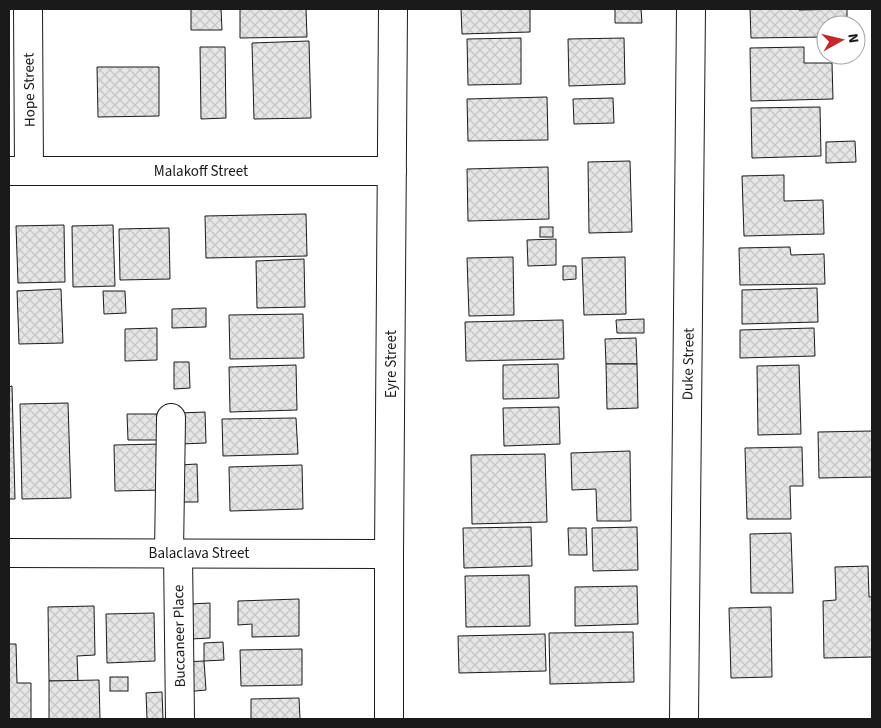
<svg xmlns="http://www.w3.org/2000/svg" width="881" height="728" viewBox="0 0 881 728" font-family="'Source Sans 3',sans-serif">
	<defs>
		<pattern id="building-cross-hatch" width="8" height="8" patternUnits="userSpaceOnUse" patternTransform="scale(1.25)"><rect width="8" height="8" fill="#e6e6e6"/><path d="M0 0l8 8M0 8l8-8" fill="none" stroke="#c5c5c5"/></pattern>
	</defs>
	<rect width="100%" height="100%" fill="#fff"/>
	<g fill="url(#building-cross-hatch)" stroke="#1a1a1a">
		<path d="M191,9H221L222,30H191Z"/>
		<path d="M240,9H306L307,37L240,38Z"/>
		<path d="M461,9H530V32L462,34Z"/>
		<path d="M615,9H641L642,23H615Z"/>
		<path d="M750,9H799V10L847,9V25H826V37L751,38Z"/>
		<path d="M521,38V84L468,85L467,39Z"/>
		<path d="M624,38L625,84L569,86L568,39Z"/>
		<path d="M309,41L311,118L254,119L252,43Z"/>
		<path d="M200,47H225L226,118L201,119Z"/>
		<path d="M804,47V63H832L833,99L751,101L750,48Z"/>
		<path d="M97,67H159V116L98,117Z"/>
		<path d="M547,97L548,140L468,141L467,99Z"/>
		<path d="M613,98L614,123L574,124L573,99Z"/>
		<path d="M820,107L821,156L752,158L751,108Z"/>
		<path d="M855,141L856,162L826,163V142Z"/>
		<path d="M630,161L632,232L589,233L588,162Z"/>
		<path d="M548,167L549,219L468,221L467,169Z"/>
		<path d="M784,175V201L823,200L824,234L744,236L742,176Z"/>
		<path d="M306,214L307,256L206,258L205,216Z"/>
		<path d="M64,225L65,282L18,283L16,226Z"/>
		<path d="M113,225L115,286L73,287L72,226Z"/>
		<rect x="540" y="227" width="13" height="10"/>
		<path d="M169,228L170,279L120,280L119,229Z"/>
		<path d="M556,239V265L528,266L527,240Z"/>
		<path d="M790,247L791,255L824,254L825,284L740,285L739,248Z"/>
		<path d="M513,257L514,315L469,316L467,258Z"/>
		<path d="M625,257L626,314L584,315L582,258Z"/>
		<path d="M304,259L305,307L257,308L256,261Z"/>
		<path d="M563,266H576V279L563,280Z"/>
		<path d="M817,288L818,322L742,324V290Z"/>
		<path d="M61,289L63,343L19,344L17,291Z"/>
		<path d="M103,291H125L126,313L104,314Z"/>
		<path d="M206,308V327L172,328V309Z"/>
		<path d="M303,314L304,358L230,359L229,315Z"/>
		<path d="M644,319V333H617L616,320Z"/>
		<path d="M563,320L564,359L466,361L465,322Z"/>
		<path d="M157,328V360L125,361V329Z"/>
		<path d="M814,328L815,356L740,358V330Z"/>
		<path d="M636,338L637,364H606L605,339Z"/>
		<path d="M174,362H189L190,388L174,389Z"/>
		<path d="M558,364L559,398L503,399V365Z"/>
		<path d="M606,364H637L638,408L607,409Z"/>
		<path d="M296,365L297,410L230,412L229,367Z"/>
		<path d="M799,365L801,434L758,435L757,366Z"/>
		<path d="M12,386L15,499H9V387Z"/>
		<path d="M68,403L71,498L22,499L20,404Z"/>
		<path d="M559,407L560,444L504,446L503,408Z"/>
		<path d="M205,412L206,443L181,444L180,413Z"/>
		<path d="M127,414H157L158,440H128Z"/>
		<path d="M296,418L298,454L223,456L222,419Z"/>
		<path d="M872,431V477L819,478L818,432Z"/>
		<path d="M162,444L163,490L115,491L114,445Z"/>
		<path d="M802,447L803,486H790L791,519H747L745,448Z"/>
		<path d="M630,451L631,521H597L596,489L572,490L571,453Z"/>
		<path d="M545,454L547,522L472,524L471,455Z"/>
		<path d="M197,464L198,502H180L179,465Z"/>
		<path d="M302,465L303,509L230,511L229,467Z"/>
		<path d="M531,527L532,566L464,568L463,528Z"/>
		<path d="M637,527L638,570L593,571L592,528Z"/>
		<path d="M568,528H586L587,555H569Z"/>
		<path d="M791,533L793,593H751L750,534Z"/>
		<path d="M868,566L869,597H872V657L824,658L823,601L836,600L835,567Z"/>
		<path d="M529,575L530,626L466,627L465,576Z"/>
		<path d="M637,586L638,624L575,626V587Z"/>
		<path d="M299,599V636L252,637V624L238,625V601Z"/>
		<path d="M210,603V638L191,639L190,604Z"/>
		<path d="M94,606L95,655L77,656L78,681H49L48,607Z"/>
		<path d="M771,607L772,677L731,678L729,608Z"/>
		<path d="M154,613L155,661L107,663L106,614Z"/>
		<path d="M633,632L634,682L550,684L549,633Z"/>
		<path d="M545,634L546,671L459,673L458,636Z"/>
		<path d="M223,642L224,660L204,661V643Z"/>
		<path d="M9,644H16L17,683H31V719H9Z"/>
		<path d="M302,649V685L241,686L240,650Z"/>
		<path d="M204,661L206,690L185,692L183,662Z"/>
		<rect x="110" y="677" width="18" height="14"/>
		<path d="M99,680L100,719H49V681Z"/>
		<path d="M162,692L163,719H147L146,693Z"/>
		<path d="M299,698L300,719H251V699Z"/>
	</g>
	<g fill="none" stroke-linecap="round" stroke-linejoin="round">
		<defs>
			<g id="minor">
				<path d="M28,9L29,171"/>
				<path d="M9,171H392"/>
				<path d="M9,553L389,554"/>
				<path d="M169,553L171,418"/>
				<path d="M178,553L180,719"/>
				<path d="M684,719L691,9"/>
			</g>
			<path id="major" d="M389,719V554L393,9"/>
		</defs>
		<use href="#minor" stroke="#1a1a1a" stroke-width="30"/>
		<use href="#major" stroke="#1a1a1a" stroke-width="30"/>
		<use href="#minor" stroke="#fff" stroke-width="28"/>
		<use href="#major" stroke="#fff" stroke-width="28"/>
	</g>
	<g text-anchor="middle" stroke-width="4" stroke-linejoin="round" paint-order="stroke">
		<g font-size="15" fill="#1a1a1a" stroke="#fff">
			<text transform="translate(29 90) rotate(-91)" y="5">Hope Street</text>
			<text x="201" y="176">Malakoff Street</text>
			<text transform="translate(391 364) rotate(-90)" y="5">Eyre Street</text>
			<text transform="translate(688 364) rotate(-89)" y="5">Duke Street</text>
			<text x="199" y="558">Balaclava Street</text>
			<text transform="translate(179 636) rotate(-91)" y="5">Buccaneer Place</text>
		</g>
	</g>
	<rect width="881" height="728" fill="none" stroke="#1a1a1a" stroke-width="20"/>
	<g transform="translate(841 40) rotate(82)"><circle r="24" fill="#ffffff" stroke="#a3a3a3"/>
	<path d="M0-4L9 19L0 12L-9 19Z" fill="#c62828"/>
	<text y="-8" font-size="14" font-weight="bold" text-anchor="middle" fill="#1a1a1a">N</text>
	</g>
</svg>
